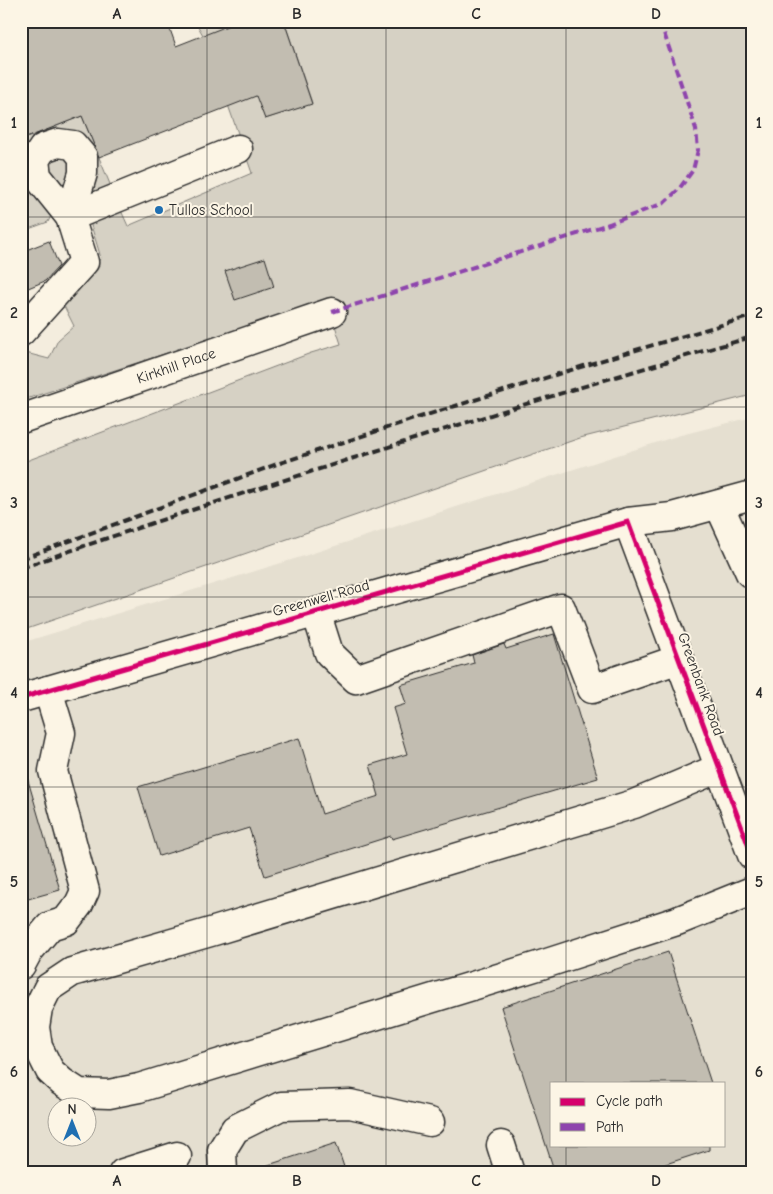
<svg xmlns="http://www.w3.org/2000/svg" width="773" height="1194" viewBox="0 0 773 1194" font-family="'Comic Neue',sans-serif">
	<rect width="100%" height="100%" fill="#f4edde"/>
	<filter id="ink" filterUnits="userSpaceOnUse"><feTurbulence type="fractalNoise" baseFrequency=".02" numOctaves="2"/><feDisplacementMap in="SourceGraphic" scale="10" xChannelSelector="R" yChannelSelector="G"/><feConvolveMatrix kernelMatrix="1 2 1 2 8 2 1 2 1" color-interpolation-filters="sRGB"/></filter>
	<g filter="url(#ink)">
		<path fill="#e5dfd0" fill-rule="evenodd" d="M752,417V1173H21V643L304,556L677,436ZM552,1083H724V1145H552ZM58,1106H88V1136H58Z"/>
		<g fill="#d6d1c4" stroke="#807e78">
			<path d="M195,21H231L265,119L312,103L284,21H752V395L580,438L21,631V463L311,353L341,344L327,301L26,399L21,378L22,352L49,359L58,340L74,326L62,302L101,258L90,222L119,206L128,226L252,173L204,37Z"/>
			<path d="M82,116L112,189L85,199L93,165L40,139L52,214L48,222L23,231L21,228V140Z"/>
			<path d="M52,152L73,157L72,179L61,184L50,181L44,161Z"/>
		</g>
		<g fill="#c2bdb1" stroke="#2b2b2b">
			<path d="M21,21H167L176,46L240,21H284L312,104L265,119L256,96L99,157L82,116L21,140Z"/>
			<path d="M49,241L59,266L45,281L21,291V252Z"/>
			<path d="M265,258L274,287L235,300L225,271Z"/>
			<path d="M554,634L598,778L392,839L391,836L265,876L249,828L159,856L138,787L299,738L322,814L379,796L370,765L407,754L393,708L406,704L400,685L474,663L472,655L504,644L506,649Z"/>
			<path d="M27,777L60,890L21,901V778Z"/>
			<path d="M668,952L711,1083H552V1145H709V1150L638,1173H555L501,1007Z"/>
			<path d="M336,1143L346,1173H259V1168Z"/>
		</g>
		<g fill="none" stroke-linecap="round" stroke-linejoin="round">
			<defs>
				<g id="minor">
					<path d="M58,143L73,145L83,157V173L70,217L37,176L35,160L43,148Z"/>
					<path d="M21,332L84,262L70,217L238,149"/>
					<path id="s1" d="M21,419L332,312"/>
					<path d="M719,505L750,573L752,572"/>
					<path d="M628,522L752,855"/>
					<path d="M316,612L329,653L356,679L561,608L592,689L679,659"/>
					<path d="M21,698L628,522L672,517L752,495"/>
					<path d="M719,768L634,804L214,931L72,972L48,988L38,1008L35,1027L38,1047L50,1071L62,1082L79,1093L109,1094L139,1088L541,965L677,921L752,891"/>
					<path d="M21,965L28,952L50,926L66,921L79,904L85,891L53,771L61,733L48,690"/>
					<path d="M501,1145L510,1173"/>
					<path d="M123,1173L177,1156"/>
					<path d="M223,1173L222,1150L235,1129L281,1106L350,1104L430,1122"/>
				</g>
			</defs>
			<use href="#minor" stroke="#2b2b2b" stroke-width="31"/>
			<use href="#minor" stroke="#fcf5e5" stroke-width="28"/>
			<g stroke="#2b2b2b" stroke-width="4" stroke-dasharray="8 4" stroke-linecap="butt">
				<path d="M21,559L280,463L417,418L619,355L752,316"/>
				<path d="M21,568C117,534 213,503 310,472C457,425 604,379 752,337"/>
			</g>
			<path stroke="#8e44ad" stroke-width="4" stroke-dasharray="8 4" stroke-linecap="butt" d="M332,312L609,224L664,203L679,189L693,170L698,150L696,129L660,21"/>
			<defs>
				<path id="cycleway" d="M21,698L628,522L752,855"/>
			</defs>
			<use href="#cycleway" stroke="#fcf5e5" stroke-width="8"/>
			<use href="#cycleway" stroke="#d6006c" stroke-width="5"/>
		</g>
	</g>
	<path fill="none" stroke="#2b2b2b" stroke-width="1" stroke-opacity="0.55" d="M207,21V1173M386,21V1173M566,21V1083M21,217H752M21,407H752M21,597H752M21,787H752M21,977H752M566,1145V1173"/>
	<circle fill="#1f6fb2" stroke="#fcf5e5" stroke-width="2" cx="159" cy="210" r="5"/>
	<g text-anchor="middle" stroke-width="4" stroke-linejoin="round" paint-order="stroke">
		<g font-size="15" fill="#2b2b2b" stroke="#fcf5e5" text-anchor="start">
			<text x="169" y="215">Tullos School</text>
		</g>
		<g font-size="15" fill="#2b2b2b" stroke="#fcf5e5">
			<text dy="5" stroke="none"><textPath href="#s1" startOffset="164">Kirkhill Place</textPath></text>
			<text transform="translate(321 598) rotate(-16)" y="5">Greenwell Road</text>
			<text transform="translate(701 684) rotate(70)" y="5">Greenbank Road</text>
		</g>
	</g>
	<rect width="773" height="1194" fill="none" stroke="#fcf5e5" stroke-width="55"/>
	<rect x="550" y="1082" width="175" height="65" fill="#fcf5e5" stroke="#a8a49b"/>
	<rect x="560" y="1098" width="25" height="8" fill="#d6006c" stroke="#a8a49b"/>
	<text x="596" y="1106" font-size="15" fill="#2b2b2b">Cycle path</text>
	<rect x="560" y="1123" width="25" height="8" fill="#8e44ad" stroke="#a8a49b"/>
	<text x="596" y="1132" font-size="15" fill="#2b2b2b">Path</text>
	<g transform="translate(72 1122)"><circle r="24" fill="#fcf5e5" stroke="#a8a49b"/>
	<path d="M0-4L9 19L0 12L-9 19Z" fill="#1f6fb2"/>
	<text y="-8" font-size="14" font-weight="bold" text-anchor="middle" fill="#2b2b2b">N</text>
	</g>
	<rect x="28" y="28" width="718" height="1138" fill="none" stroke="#2b2b2b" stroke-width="2"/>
	<g font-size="16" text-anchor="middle" font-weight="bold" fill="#2b2b2b">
		<text x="117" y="19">A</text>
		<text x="297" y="19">B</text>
		<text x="476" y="19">C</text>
		<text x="656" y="19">D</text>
		<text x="14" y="128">1</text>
		<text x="759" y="128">1</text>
		<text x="14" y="318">2</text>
		<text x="759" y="318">2</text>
		<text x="14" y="508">3</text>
		<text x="759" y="508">3</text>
		<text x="14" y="698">4</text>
		<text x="759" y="698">4</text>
		<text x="14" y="887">5</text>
		<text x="759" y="887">5</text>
		<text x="14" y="1077">6</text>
		<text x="759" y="1077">6</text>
		<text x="117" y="1186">A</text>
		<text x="297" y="1186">B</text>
		<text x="476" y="1186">C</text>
		<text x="656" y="1186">D</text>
	</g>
</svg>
